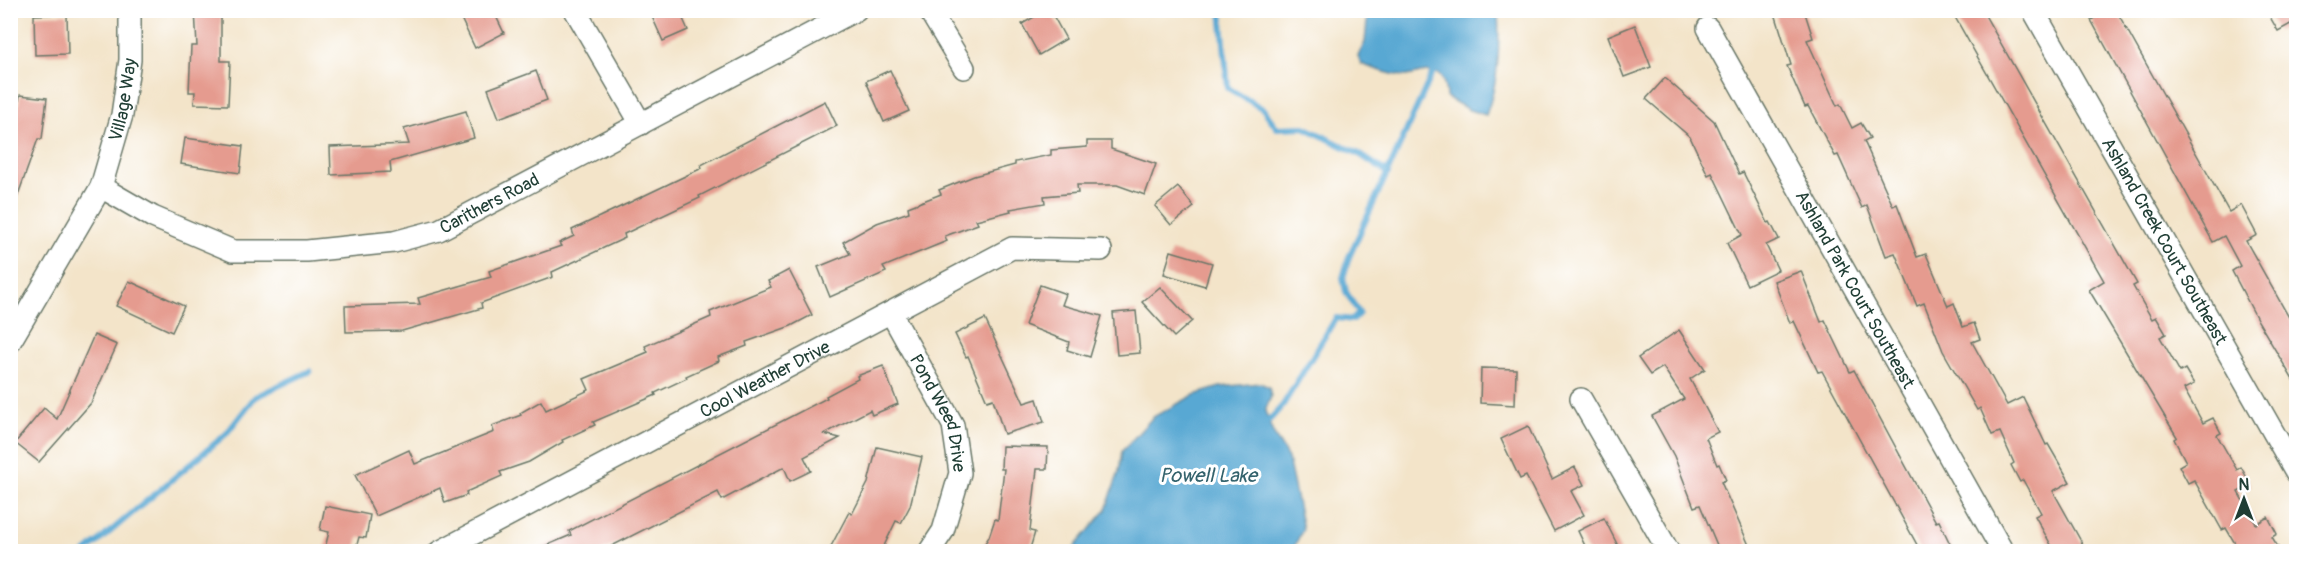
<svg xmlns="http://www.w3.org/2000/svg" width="2307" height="562" viewBox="0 0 2307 562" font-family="Pangolin,sans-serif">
	<rect width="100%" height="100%" fill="#fff"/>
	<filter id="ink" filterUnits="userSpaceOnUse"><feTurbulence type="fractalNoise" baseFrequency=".0167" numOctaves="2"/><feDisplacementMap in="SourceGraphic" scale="12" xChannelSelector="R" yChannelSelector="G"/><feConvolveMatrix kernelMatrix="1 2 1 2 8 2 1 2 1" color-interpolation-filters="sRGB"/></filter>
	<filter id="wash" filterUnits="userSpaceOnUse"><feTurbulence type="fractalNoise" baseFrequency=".008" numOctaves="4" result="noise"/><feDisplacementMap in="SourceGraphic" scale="24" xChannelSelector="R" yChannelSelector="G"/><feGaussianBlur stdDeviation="1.35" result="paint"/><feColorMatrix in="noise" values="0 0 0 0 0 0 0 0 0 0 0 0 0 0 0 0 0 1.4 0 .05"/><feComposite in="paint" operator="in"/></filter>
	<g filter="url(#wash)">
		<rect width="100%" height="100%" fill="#f3e4c9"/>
		<g fill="#59a8d3" stroke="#3c7284" stroke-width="1.5">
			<path d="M1368,11H1498C1500,46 1499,81 1486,115L1469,110L1446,97C1444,56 1418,78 1402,76C1388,74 1375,69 1361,64L1358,56L1365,42Z"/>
			<path d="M1260,383L1269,387L1271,397L1265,411L1273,433L1288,458L1303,529L1292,551H1071L1106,510L1119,471L1122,451L1153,417L1194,395L1220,387Z"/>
		</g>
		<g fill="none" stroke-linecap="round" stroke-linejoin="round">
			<g stroke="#59a8d3" stroke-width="6">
				<path d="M1221,10L1228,88L1263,109L1277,128L1304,127L1359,154L1388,173"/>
				<path d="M1264,426L1283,405L1336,318L1353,320L1359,313L1346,292L1343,278L1349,257L1433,72L1432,65"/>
				<path d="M86,552L226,434L255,397L310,371"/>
			</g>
		</g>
		<g id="blocks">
			<g fill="#e59b8f">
				<path d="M195,10H221V61H230L228,105L194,104L195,92H189L191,46H197Z"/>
				<path d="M457,10H493L504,33L475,48Z"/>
				<path d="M649,10H679L688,30L663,41Z"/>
				<path d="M1046,10H1050L1066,39L1039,55L1022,24Z"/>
				<path d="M1774,10H1804L1813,38L1807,40L1837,106L1840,104L1852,128L1861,123L1870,138L1864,141L1893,206L1897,204L1917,257L1926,254L1948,306L1954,303L1963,327L1974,323L1980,339L1972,342L2007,405L2023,397L2046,445L2048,444L2070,482L2053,491L2087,552H2055L2035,516L2041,513L2023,480L2020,482L2011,465L2014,463L2000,432L1992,435L1980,408L1977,410L1943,351L1924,303L1917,306L1895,253L1886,256L1867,205L1862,208L1838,155L1835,156L1808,106L1805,107L1787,66L1791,65Z"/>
				<path d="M1951,10H1982L2137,284L2133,286L2152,319L2156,317L2166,334L2160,337L2180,372L2185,369L2194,384L2184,389L2203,423L2213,418L2221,433L2217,435L2237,470L2241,467L2251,485L2238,492L2256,524L2268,517L2277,534L2272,537L2281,552H2240L2226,528L2222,530L2194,480L2188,483L2179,466L2186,462L2174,439L2177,437L2089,290L2104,281Z"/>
				<path d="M2108,10H2116L2229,212L2241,205L2257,235L2246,241L2296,330V385L2258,321L2232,271L2240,266L2224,236L2213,242L2091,20Z"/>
				<path d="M2266,10H2296V21L2278,31Z"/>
				<path d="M67,14L68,54L35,55L34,15Z"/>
				<path d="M1635,25L1651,67L1624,77L1608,36Z"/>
				<path d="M890,70L909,111L884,122L866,81Z"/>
				<path d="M536,71L547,100L499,118L488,89Z"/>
				<path d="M1665,78L1714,121L1739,174L1743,172L1768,223L1770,222L1779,239L1766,245L1778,270L1747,285L1727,243L1742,235L1712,173L1708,175L1690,137L1646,99Z"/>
				<path d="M20,95L47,98L42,139H38L13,209L10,155Z"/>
				<path d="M825,101L837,126L699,196L700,198L624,234L625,238L552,272L553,277L481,303L482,308L402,331L346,332L345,306L420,304L418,298L491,277L489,271L561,246L559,243L574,236L572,230L702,168L701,165Z"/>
				<path d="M466,111L474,138L390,162L391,172L331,175L330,147L409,144L404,129Z"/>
				<path d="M185,138L243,146L240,173L181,164Z"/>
				<path d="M1087,141H1111V149L1156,164L1145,195L1117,185H1077L1078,193L1044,196L1045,203L1010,209L1011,211L976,220L978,224L945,236L947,241L883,267L886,272L830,297L818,267L850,254L843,242L877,223L909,212L908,207L941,194L939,190L974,176L1015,165V162L1051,155V150L1087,147Z"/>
				<path d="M1178,187L1194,207L1171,225L1155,206Z"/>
				<path d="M1171,251L1212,263L1205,286L1164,274Z"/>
				<path d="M789,270L812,315L791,326L746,342L747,346L718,357L719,361L686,376L687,378L655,393L656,395L593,422L595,425L562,440L563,442L529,462L500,472L502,476L466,492L467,495L445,503L440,488L376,516L355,475L409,450L415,464L494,432L492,426L521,415L520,413L541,401L546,410L589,390L584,379L648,352L645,346L711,317L710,312L771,287L768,281Z"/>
				<path d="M1801,271L1821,322L1825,320L1850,372L1854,370L1936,522L1939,521L1954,552H1921L1822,371L1818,372L1794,321L1790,323L1774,281Z"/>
				<path d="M129,281L184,306L172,332L116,306Z"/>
				<path d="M1040,285L1066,294L1062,305L1102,316L1090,357L1067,350L1069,342L1025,325Z"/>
				<path d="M1160,287L1192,321L1174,337L1142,302Z"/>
				<path d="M1136,311L1140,353L1117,355L1113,313Z"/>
				<path d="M985,319L1024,403L1037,399L1044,422L1004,434L993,399L987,401L968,356L966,357L955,334Z"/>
				<path d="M1679,330L1705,369L1690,379L1718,432L1706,438L1717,465L1719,464L1726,480L1721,482L1752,552H1720L1700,505L1694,507L1674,456L1652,416L1684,399L1663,367L1650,375L1638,358Z"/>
				<path d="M94,335L117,345L91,403L39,462L15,443L44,408L57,419Z"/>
				<path d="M883,366L898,404L872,415L870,410L824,434L840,438L804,457L811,471L790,481L784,467L722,500L718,492L600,552H531L571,535L569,531L827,398L826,396L858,379L857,376Z"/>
				<path d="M1481,368L1516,369L1515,405L1480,403Z"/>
				<path d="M1528,426L1552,479L1575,467L1584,485L1571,491L1584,515L1554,531L1526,476L1520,479L1501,439Z"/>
				<path d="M1002,446L1048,447L1047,469H1037L1030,531L1035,532L1029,552H979L989,537L995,519L998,520L1004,469H1001Z"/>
				<path d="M877,447L922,457L910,506L901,523L896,521L881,552H828L849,512L852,514L868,483Z"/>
				<path d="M325,506L370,515L366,538L359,537L355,552H324L329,532L320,530Z"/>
				<path d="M1604,518L1621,552H1588L1578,531Z"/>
			</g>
		</g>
	</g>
	<g filter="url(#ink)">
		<use href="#blocks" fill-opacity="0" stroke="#697768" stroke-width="1.5"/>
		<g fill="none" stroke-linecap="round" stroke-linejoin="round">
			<defs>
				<g id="street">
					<path d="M575,10L641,124"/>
					<path d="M929,10L964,68"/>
					<path id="s1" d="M2033,10L2296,472"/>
					<path id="s2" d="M1708,28L2003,552"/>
					<path id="s3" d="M101,187L153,217L233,251H307L394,242L439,230L856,10"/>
					<path id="s4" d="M891,313L953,425L960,473L943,531L929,552"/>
					<path id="s5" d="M10,342L101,187L122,115L130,60V10"/>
					<path d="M1581,399L1669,552"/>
					<path id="s6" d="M439,552L1012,248L1101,250"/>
				</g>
			</defs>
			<use href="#street" stroke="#697768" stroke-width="24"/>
			<use href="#street" stroke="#fff" stroke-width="21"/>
		</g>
	</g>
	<g text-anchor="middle" stroke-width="6" stroke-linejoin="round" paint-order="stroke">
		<g font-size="18" fill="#1f3d34" stroke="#fff">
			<text dy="6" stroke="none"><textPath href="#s5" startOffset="270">Village Way</textPath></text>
			<text dy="6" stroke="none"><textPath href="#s3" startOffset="412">Carithers Road</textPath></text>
			<text dy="6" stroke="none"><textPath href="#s1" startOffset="266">Ashland Creek Court Southeast</textPath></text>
			<text dy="6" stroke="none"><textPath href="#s2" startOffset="300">Ashland Park Court Southeast</textPath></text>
			<text dy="6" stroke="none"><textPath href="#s6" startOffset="369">Cool Weather Drive</textPath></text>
			<text dy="6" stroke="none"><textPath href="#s4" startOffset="112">Pond Weed Drive</textPath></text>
		</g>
		<g font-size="20" font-style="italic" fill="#33626c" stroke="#fff">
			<text x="1208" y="482">Powell Lake</text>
		</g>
	</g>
	<rect width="2307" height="562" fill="none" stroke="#fff" stroke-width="36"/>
	<g transform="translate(2244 499)" stroke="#ffffff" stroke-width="4.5" paint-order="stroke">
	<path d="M0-4.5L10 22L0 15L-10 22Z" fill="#1f3d34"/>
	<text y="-9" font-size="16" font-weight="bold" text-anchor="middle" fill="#1f3d34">N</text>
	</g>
</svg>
